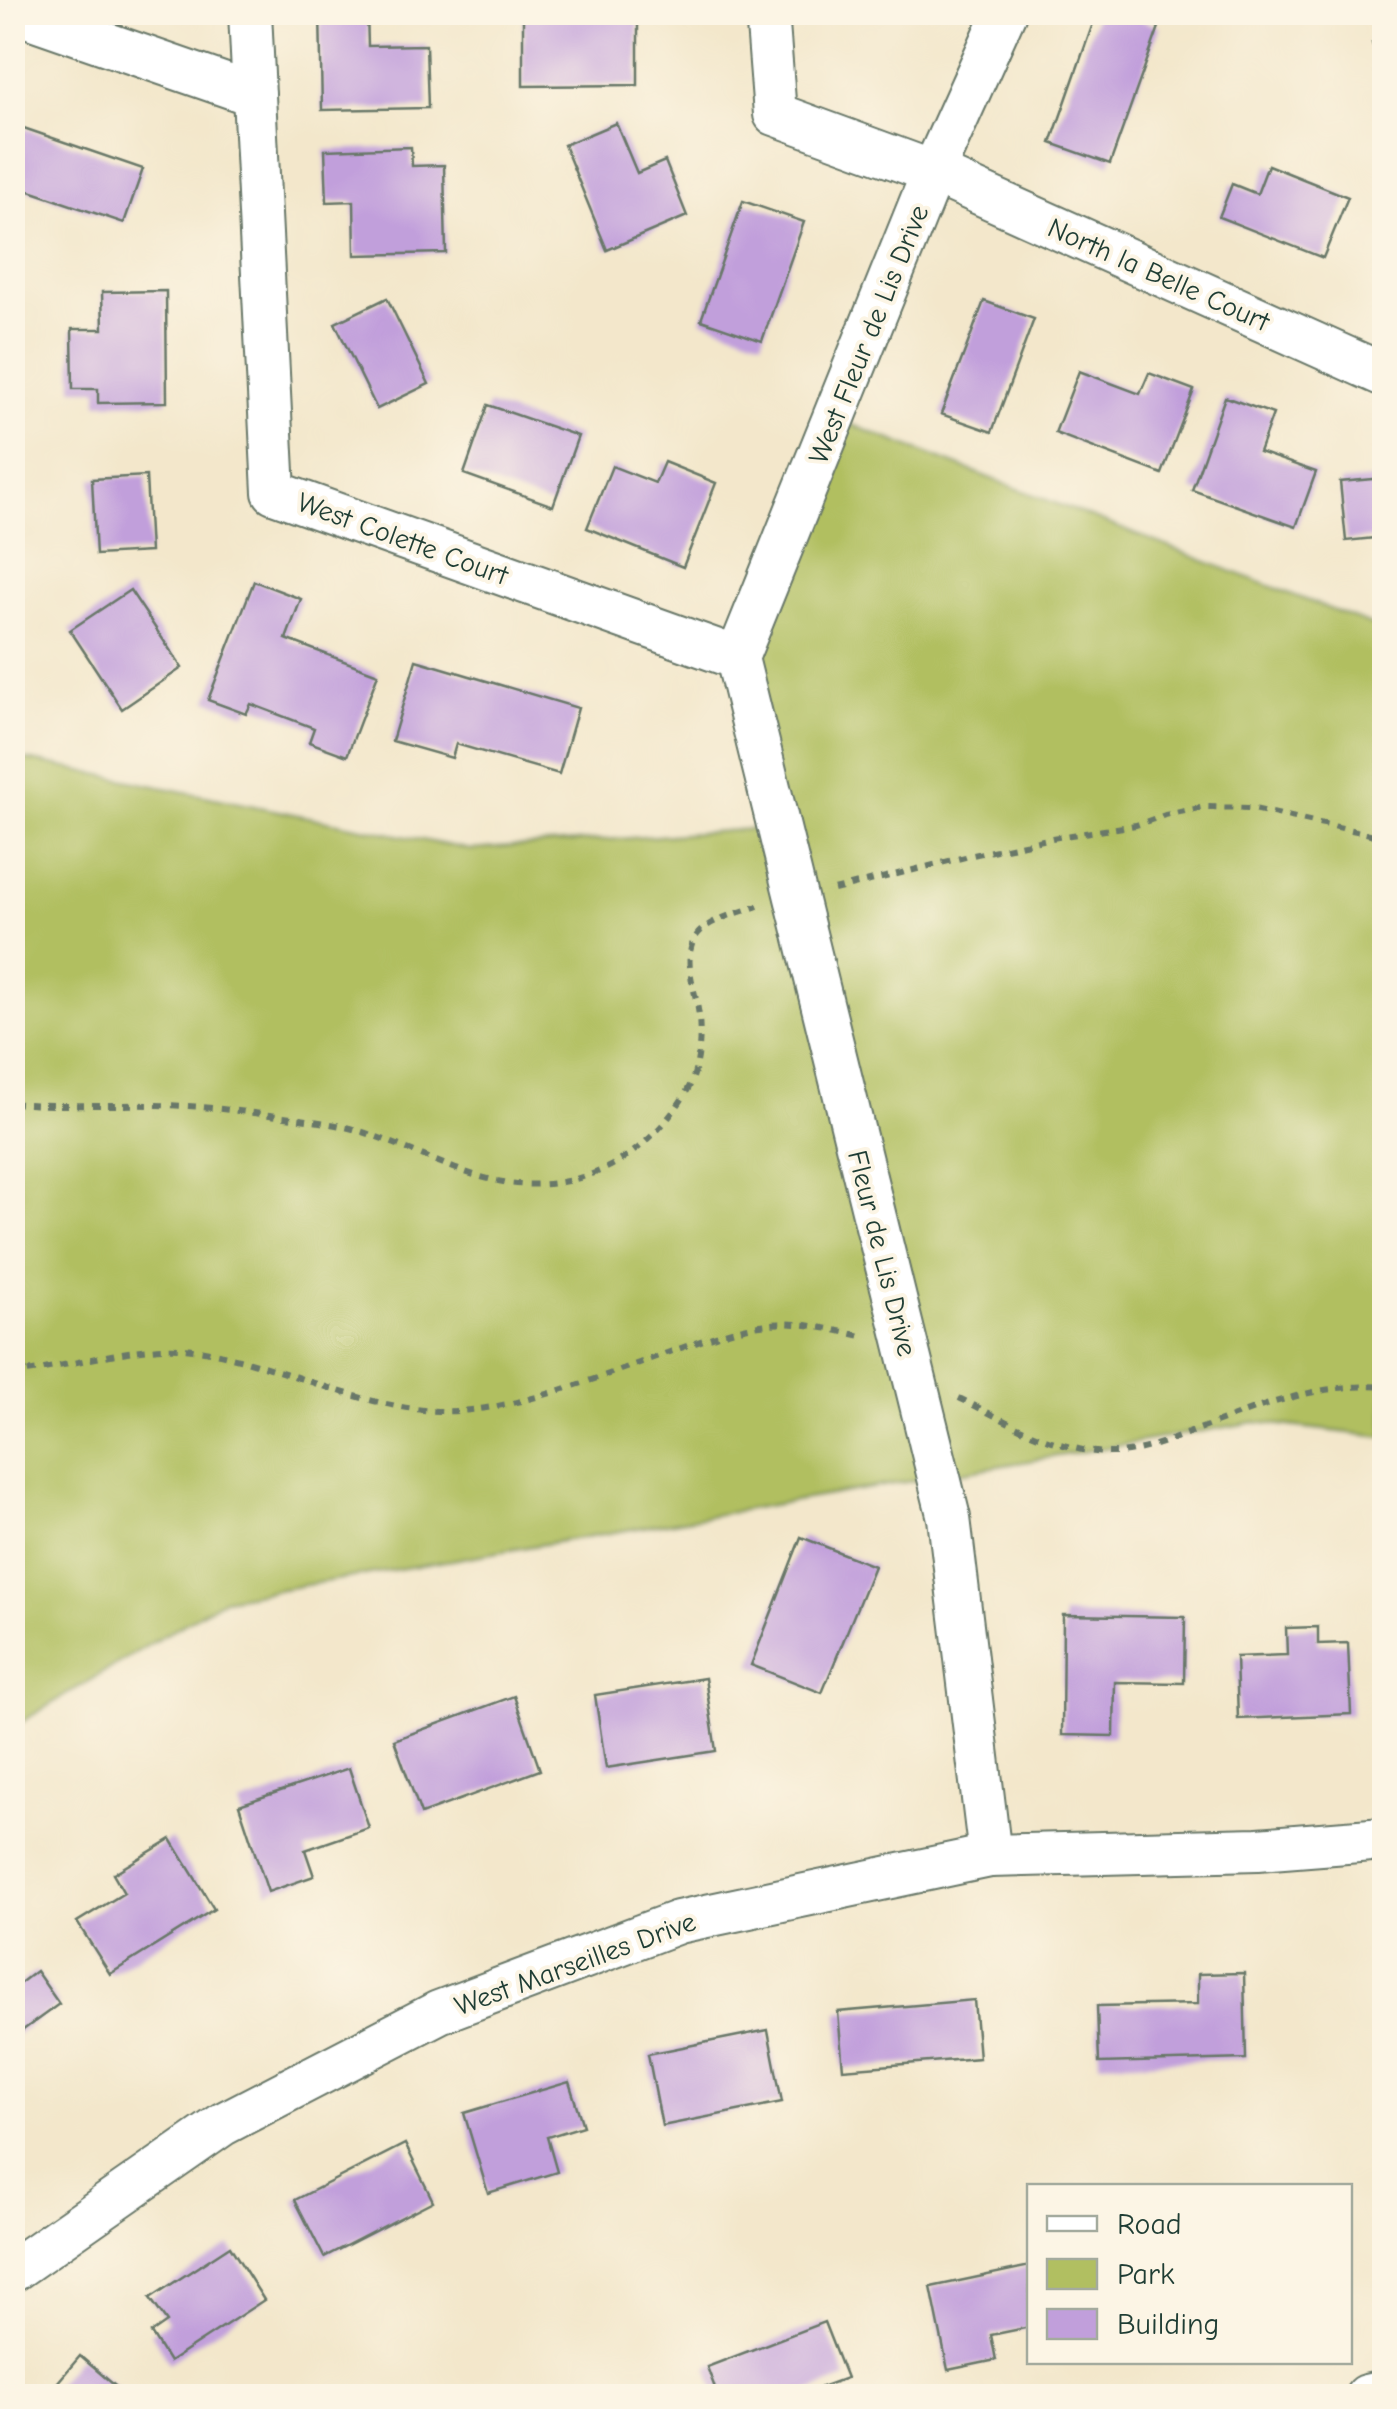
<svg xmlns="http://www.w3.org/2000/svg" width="1397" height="2409" viewBox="0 0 1397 2409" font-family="'Comic Neue',sans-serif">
	<rect width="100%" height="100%" fill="#fcf5e5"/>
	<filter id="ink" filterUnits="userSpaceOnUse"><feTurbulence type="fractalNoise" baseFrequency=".01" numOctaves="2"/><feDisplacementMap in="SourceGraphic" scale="20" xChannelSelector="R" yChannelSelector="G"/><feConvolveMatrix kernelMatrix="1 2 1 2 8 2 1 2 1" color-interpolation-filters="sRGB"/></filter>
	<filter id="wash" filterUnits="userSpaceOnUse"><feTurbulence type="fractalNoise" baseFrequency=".0048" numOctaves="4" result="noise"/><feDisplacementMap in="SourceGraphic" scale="40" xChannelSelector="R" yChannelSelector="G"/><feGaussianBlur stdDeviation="2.25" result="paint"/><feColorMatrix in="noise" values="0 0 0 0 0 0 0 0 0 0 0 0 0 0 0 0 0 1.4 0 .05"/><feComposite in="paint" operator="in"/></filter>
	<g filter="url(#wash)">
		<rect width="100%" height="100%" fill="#f3e7cb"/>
		<path fill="#b1bf61" stroke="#687e4a" stroke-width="2.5" d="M834,418L1384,630V1437L1255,1422L224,1599L13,1727V757L471,850L778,827L737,658Z"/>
		<g id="blocks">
			<g fill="#c19fdb">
				<path d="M320,12H367L368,46L426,45L428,108L322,110Z"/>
				<path d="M523,12H675V22H638V85L523,86Z"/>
				<path d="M1097,12H1119L1159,27L1110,164L1051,143Z"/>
				<path d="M1384,40V81L1372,43Z"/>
				<path d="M616,123L637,173L665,161L687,216L607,250L564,145Z"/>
				<path d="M12,124L143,169L124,223L12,185Z"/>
				<path d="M411,147L412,166L444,165L446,253L355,255L354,201L327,202L325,150Z"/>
				<path d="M1268,165L1348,197L1323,258L1219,217L1232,184L1257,194Z"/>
				<path d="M743,201L804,222L762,341L701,320Z"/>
				<path d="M166,291L167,402L98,403V389H73L72,329H103L102,292Z"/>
				<path d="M387,298L429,384L377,409L335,323Z"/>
				<path d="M984,301L1034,319L992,432L941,414Z"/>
				<path d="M1079,371L1140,394L1149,373L1194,390L1162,474L1055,433Z"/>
				<path d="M1225,397L1273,414L1259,452L1316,472L1296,527L1192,490Z"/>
				<path d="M488,405L578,436L553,506L464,474Z"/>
				<path d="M664,462L716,483L683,567L587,528L612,466L655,483Z"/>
				<path d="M146,476L150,552L96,555L92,479Z"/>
				<path d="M1384,478V537L1346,541L1340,482Z"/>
				<path d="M254,581L301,599L286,639L378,674L347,756L309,742L314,728L251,704L246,714L208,700Z"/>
				<path d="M130,590L182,668L122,709L70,630Z"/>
				<path d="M416,660L578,708L559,774L456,744L452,758L392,741Z"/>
				<path d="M801,1537L874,1566L822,1693L751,1665Z"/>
				<path d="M1063,1615L1185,1617L1184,1683L1115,1682L1114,1736L1062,1735Z"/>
				<path d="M1318,1627V1644L1348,1643L1351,1714L1238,1719L1236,1657L1287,1655L1286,1628Z"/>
				<path d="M705,1678L716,1751L606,1768L595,1695Z"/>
				<path d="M514,1696L540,1770L421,1814L394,1740Z"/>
				<path d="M349,1768L369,1828L305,1850L314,1876L268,1892L239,1805Z"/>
				<path d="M171,1839L214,1909L110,1974L77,1922L124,1893L113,1874Z"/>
				<path d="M36,1971L59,2004L12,2038V1975L19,1984Z"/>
				<path d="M1244,1973L1246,2059L1099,2063L1097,2006L1198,2004V1974Z"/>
				<path d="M974,2000L979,2058L843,2069L838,2012Z"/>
				<path d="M768,2030L782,2102L662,2126L648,2054Z"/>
				<path d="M569,2082L583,2126L547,2137L557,2172L488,2193L464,2113Z"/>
				<path d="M405,2144L433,2201L324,2257L295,2200Z"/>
				<path d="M230,2246L264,2300L169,2362L151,2333L167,2322L150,2298Z"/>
				<path d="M1030,2266V2327L991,2335L996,2360L948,2370L931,2287Z"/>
				<path d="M824,2322L846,2378L797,2396H718L707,2367Z"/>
				<path d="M80,2356L127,2396H46Z"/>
			</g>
		</g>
	</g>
	<g filter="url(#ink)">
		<use href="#blocks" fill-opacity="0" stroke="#697869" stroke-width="2.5"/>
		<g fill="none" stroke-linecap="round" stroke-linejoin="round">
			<defs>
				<g id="street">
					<path d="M15,12L254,95L250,12"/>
					<path d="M767,12L775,114L933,172L1384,375"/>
					<path d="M254,95L274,492L737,658"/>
					<path d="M737,658L949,1518L990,1856"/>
					<path d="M737,658L933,172L1005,12"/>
					<path d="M12,2271L223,2124L439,2012L678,1922L990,1856L1258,1849L1384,1839"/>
					<path d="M1366,2396L1384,2392"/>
				</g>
			</defs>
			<use href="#street" stroke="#697869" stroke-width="46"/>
			<g stroke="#697869" stroke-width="6" stroke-dasharray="8 8" stroke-linecap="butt">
				<path d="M834,890L973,855L1052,838L1136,825L1165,815L1205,807L1249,808L1384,837"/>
				<path d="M12,1103C76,1108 139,1102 202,1107C235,1110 268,1115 300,1119C320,1122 341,1125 360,1131C442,1158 502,1206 592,1174C633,1159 665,1128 687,1091C699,1070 701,1041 699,1017C697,992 680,958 697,935C709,919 739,913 758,906"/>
				<path d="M12,1374C68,1368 138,1342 192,1349C291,1363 382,1426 486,1408C548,1398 608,1374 667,1353C699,1342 734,1327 769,1324C801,1321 834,1330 866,1337"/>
				<path d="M959,1398C1007,1421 1062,1455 1118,1453C1145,1451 1173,1439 1199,1429C1259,1407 1319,1382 1384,1387"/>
			</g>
			<use href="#street" stroke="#fff" stroke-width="42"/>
		</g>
	</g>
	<g text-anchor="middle" stroke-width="8" stroke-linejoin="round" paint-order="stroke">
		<g font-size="28" fill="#1f3d34" stroke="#fcf5e5">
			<text transform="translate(1159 274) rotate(24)" y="10">North la Belle Court</text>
			<text transform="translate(868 334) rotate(-68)" y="10">West Fleur de Lis Drive</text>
			<text transform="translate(403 538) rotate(20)" y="10">West Colette Court</text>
			<text transform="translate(883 1253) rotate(76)" y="10">Fleur de Lis Drive</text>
			<text transform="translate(575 1963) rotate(-20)" y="10">West Marseilles Drive</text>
		</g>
	</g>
	<rect width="1397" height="2409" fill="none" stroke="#fcf5e5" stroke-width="50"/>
	<rect x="1027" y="2184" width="325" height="180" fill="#fcf5e5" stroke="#a4ab9e" stroke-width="2.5"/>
	<rect x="1047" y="2216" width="50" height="15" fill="#ffffff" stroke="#a4ab9e" stroke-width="2.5"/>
	<text x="1117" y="2234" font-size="30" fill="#1f3d34">Road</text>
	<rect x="1047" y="2259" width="50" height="30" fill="#b1bf61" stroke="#a4ab9e" stroke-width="2.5"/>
	<text x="1117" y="2284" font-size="30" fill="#1f3d34">Park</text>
	<rect x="1047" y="2309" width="50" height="30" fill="#c19fdb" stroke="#a4ab9e" stroke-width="2.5"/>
	<text x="1117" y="2334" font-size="30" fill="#1f3d34">Building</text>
</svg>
